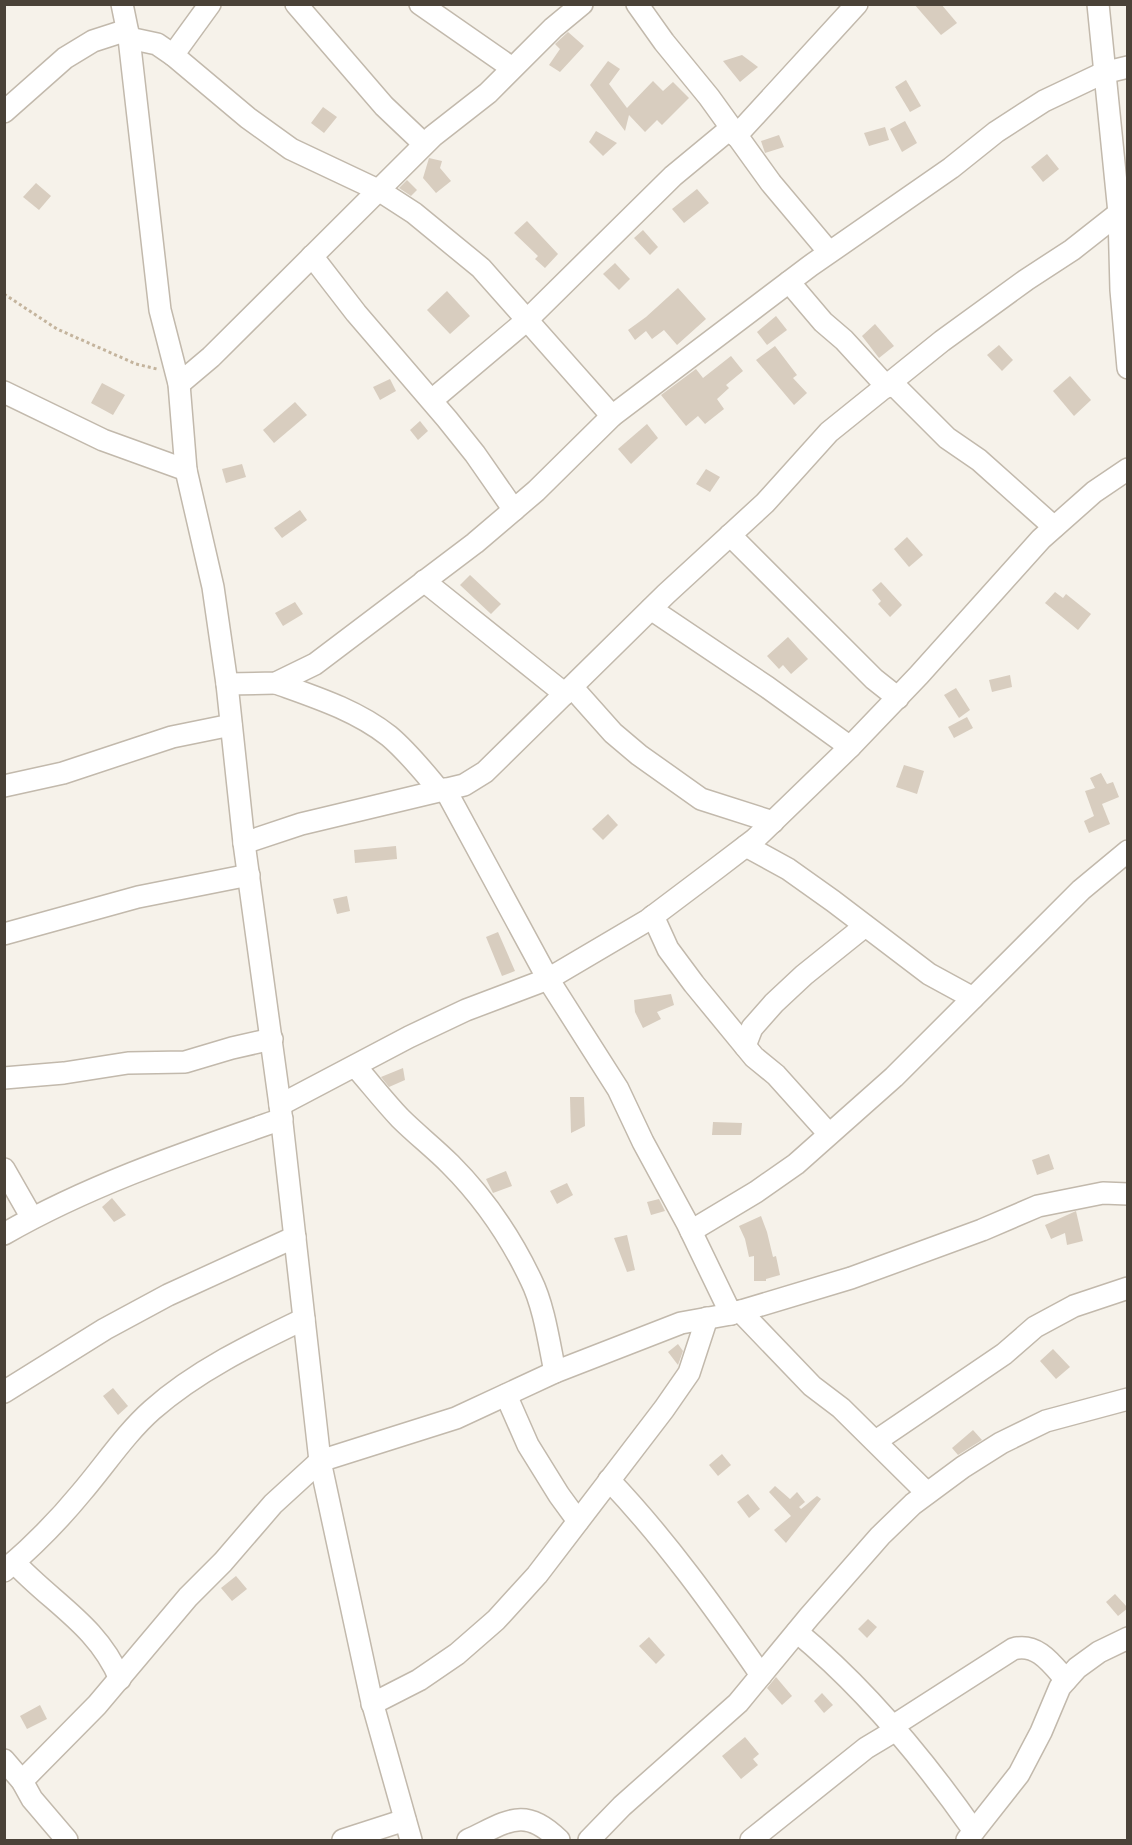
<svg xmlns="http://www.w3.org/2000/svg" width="1132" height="1845" viewBox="0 0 1132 1845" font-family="Ubuntu,sans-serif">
	<rect width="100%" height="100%" fill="#f6f2ea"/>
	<g fill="#d8cdbf">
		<path d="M914,4H941L957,23L941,35Z"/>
		<path d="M568,32L584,46L560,72L549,65L560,49L555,44Z"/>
		<path d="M742,55L758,67L740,82L723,61Z"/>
		<path d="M608,61L620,69L609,84L627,108L653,81L663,91L673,82L689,98L662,125L657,120L645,132L629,115L625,131L590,85Z"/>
		<path d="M906,80L921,106L910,112L895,87Z"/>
		<path d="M323,107L337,117L324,133L311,123Z"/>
		<path d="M905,121L917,143L902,152L890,129Z"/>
		<path d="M885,127L889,140L869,146L864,133Z"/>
		<path d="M596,131L617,143L603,156L589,142Z"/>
		<path d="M779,135L784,147L765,153L761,141Z"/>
		<path d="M1047,154L1059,169L1043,182L1031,167Z"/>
		<path d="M429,158L442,161L440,168L451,181L436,193L423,178Z"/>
		<path d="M407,180L417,190L411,196L399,188Z"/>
		<path d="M36,183L51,196L39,210L23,197Z"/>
		<path d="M697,189L709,203L684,223L672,209Z"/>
		<path d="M527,221L558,254L545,268L535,259L538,256L514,233Z"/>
		<path d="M643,230L658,247L650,255L634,238Z"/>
		<path d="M615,263L630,279L619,290L603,274Z"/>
		<path d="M678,288L706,319L677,345L664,330L652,339L646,331L635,340L628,330L646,317Z"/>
		<path d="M447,291L470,316L450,334L427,310Z"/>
		<path d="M776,316L787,330L767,345L757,332Z"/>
		<path d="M875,324L894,346L879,358L862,336Z"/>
		<path d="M999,345L1013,360L1002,371L987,355Z"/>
		<path d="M775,346L797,375L793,378L807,393L794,405L756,360Z"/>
		<path d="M731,356L743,371L726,385L729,388L717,399L724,409L705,424L698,416L686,426L661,395L696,369L703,378Z"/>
		<path d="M1070,376L1091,400L1074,416L1053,391Z"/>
		<path d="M390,379L396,391L380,400L373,387Z"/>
		<path d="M102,383L125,395L113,415L91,403Z"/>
		<path d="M295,402L307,415L274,443L263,430Z"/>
		<path d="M420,421L428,431L418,440L410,430Z"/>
		<path d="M647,424L658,438L631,464L618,449Z"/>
		<path d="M242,464L246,477L226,483L222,469Z"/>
		<path d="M706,469L720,477L710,492L696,484Z"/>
		<path d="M300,510L307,520L282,538L274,528Z"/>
		<path d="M907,537L923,555L909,567L894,549Z"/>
		<path d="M470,575L501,604L491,614L460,585Z"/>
		<path d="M881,582L902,605L890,617L878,604L881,601L872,590Z"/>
		<path d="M1055,592L1063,598L1066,594L1091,614L1078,630L1045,603Z"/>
		<path d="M295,602L303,614L283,626L275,613Z"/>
		<path d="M788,637L808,659L791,674L783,665L779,669L767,656Z"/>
		<path d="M1010,675L1012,687L992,692L989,680Z"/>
		<path d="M956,688L970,710L959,718L944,695Z"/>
		<path d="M967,717L973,728L954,738L948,727Z"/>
		<path d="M904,765L924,771L917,794L896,787Z"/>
		<path d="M1101,773L1107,784L1113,782L1119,797L1102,804L1110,824L1089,833L1084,821L1094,816L1085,791L1095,788L1090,778Z"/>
		<path d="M608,814L618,825L603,840L592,829Z"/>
		<path d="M396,846L397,859L355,863L354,850Z"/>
		<path d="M347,896L350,911L337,914L333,899Z"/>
		<path d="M498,932L515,971L502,976L486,937Z"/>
		<path d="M671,994L674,1005L657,1012L661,1019L643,1028L635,1012L634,1000Z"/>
		<path d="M403,1068L405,1080L389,1087L381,1077Z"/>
		<path d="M570,1097H584L585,1126L571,1133Z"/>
		<path d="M713,1122L742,1123L741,1135H712Z"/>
		<path d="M1049,1154L1054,1169L1037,1175L1032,1160Z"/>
		<path d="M506,1171L512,1186L493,1193L486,1179Z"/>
		<path d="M567,1183L573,1195L557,1204L550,1191Z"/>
		<path d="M112,1198L126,1215L114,1222L102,1207Z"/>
		<path d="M659,1199L665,1211L651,1215L647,1202Z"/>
		<path d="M1076,1211L1083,1241L1067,1245L1065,1233L1051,1239L1045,1225Z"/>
		<path d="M761,1216L767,1232L773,1257L776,1256L780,1275L766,1279V1281H754V1256L749,1257L745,1239L739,1226Z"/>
		<path d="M627,1235L635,1270L627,1272L614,1238Z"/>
		<path d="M678,1344L683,1351L678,1365L668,1352Z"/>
		<path d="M1053,1349L1070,1367L1056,1379L1040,1361Z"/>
		<path d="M113,1388L128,1406L118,1415L103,1396Z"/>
		<path d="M973,1430L982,1440L958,1455L952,1448Z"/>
		<path d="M722,1454L731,1465L718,1476L709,1465Z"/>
		<path d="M775,1486L790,1499L797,1492L805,1502L799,1507L801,1509L817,1496L821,1499L786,1543L774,1530L791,1516L769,1492Z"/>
		<path d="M748,1494L760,1509L749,1518L737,1502Z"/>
		<path d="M236,1576L247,1589L232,1601L221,1588Z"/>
		<path d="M1115,1594L1128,1608L1118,1616L1106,1602Z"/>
		<path d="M868,1619L877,1627L867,1638L858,1629Z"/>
		<path d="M649,1637L665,1655L656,1664L639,1646Z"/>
		<path d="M776,1677L792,1696L782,1705L767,1688Z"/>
		<path d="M822,1693L833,1705L824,1713L814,1701Z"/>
		<path d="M40,1705L47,1719L27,1729L20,1716Z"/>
		<path d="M745,1737L759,1754L753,1759L758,1765L741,1779L722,1756Z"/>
	</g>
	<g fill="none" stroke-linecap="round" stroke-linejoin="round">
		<defs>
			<g id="minor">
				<path d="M122,4L129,38L160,310L179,384L186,470L213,587L227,684L244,843L280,1105L320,1461L371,1698L411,1840"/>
				<path d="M296,4L384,106L424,144"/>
				<path d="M420,4L512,68"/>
				<path d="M637,4L664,42L709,97L771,183L829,252"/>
				<path d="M1098,4L1119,213L1121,290L1128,368"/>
				<path d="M129,38L157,44L173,55L210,4"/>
				<path d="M173,55L248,118L291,149L380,191L414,213L481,268L612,416"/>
				<path d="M4,112L65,58L93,41L127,30"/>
				<path d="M736,136L857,4"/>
				<path d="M312,256L356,313L447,419L475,454L514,510"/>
				<path d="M789,282L823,322L844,340L887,387"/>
				<path d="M892,383L947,438L979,460L1054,527"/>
				<path d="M179,384L211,357L433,136L488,93L553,28L582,4"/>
				<path d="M4,392L103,440L186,470"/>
				<path d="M432,400L527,320L673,176L731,128"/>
				<path d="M730,535L874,679L898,698"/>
				<path d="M424,581L565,694"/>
				<path d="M651,609L767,687L850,747"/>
				<path d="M276,683C315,697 356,710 389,736C408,752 423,771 439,790"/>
				<path d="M227,684L276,683L315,664L475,543L536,491L612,416L810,266L951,168L996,132L1044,101L1103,73L1128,67"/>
				<path d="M572,687L613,733L639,755L701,799L773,822"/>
				<path d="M4,786L63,773L172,737L231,725"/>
				<path d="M445,789L548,979L618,1089L643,1142L687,1223L731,1314"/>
				<path d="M244,843L301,824L464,785L485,772L666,594L765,503L829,432L942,341L1026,280L1072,250L1119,213"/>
				<path d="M746,846L788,869L833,901L929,974L973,998"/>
				<path d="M653,916L668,949L694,984L754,1057L776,1075L829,1134"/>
				<path d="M4,934L138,897L249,875"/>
				<path d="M745,1046L752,1028L774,1003L804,975L865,926"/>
				<path d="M355,1066C370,1083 384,1101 400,1118C416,1134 434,1148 450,1164C483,1197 511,1238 531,1280C544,1306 549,1343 555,1372"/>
				<path d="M4,1078L64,1073L128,1063L185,1062L232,1048L272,1039"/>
				<path d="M280,1105L409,1037L466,1010L548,979L648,920L717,868L755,839L850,747L919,675L1041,539L1094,492L1128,469"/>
				<path d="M4,1169L32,1218"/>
				<path d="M691,1231L756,1192L796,1164L894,1077L1081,890L1128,851"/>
				<path d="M4,1234C91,1184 187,1152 282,1119"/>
				<path d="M740,1311L812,1386L841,1408L927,1493"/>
				<path d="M4,1392L105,1329L168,1295L295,1237"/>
				<path d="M506,1395L528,1445L559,1495L578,1521"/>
				<path d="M876,1441L1004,1354L1035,1327L1074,1306L1128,1288"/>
				<path d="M609,1480C666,1540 714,1607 761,1675"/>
				<path d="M14,1562C52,1603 97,1625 120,1679"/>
				<path d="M4,1571C32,1547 58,1521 81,1493C105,1465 125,1434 152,1410C196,1371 252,1344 304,1319"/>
				<path d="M797,1632C866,1689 923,1758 974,1831"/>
				<path d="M372,1704L419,1680L457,1654L496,1620L537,1575L664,1409L689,1373L707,1318"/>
				<path d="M893,1726L1013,1649C1037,1642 1052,1664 1066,1680"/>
				<path d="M4,1760L22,1781L32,1799L67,1840"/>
				<path d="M22,1781L97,1705L188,1597L223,1562L273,1504L320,1461L456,1418L555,1372L681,1323L731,1314L851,1278L982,1230L1038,1206L1103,1193L1128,1194"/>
				<path d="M343,1840L405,1820"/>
				<path d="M468,1840C507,1822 524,1805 559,1840"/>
				<path d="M589,1840L622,1806L738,1703L809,1617L880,1536L913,1504L963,1467L1001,1443L1046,1421L1128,1399"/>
				<path d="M751,1840L866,1748L896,1730"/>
				<path d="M967,1840L1019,1774L1041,1732L1060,1687L1077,1668L1099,1652L1128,1638"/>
			</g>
		</defs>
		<use href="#minor" stroke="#c2b9ac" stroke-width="24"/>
		<path stroke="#c4b49d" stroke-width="3" stroke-dasharray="3 3" stroke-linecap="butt" d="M4,294L57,329L136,364L157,369"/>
		<use href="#minor" stroke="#fff" stroke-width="21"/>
	</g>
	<rect width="1132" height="1845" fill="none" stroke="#4a4238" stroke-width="12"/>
</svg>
